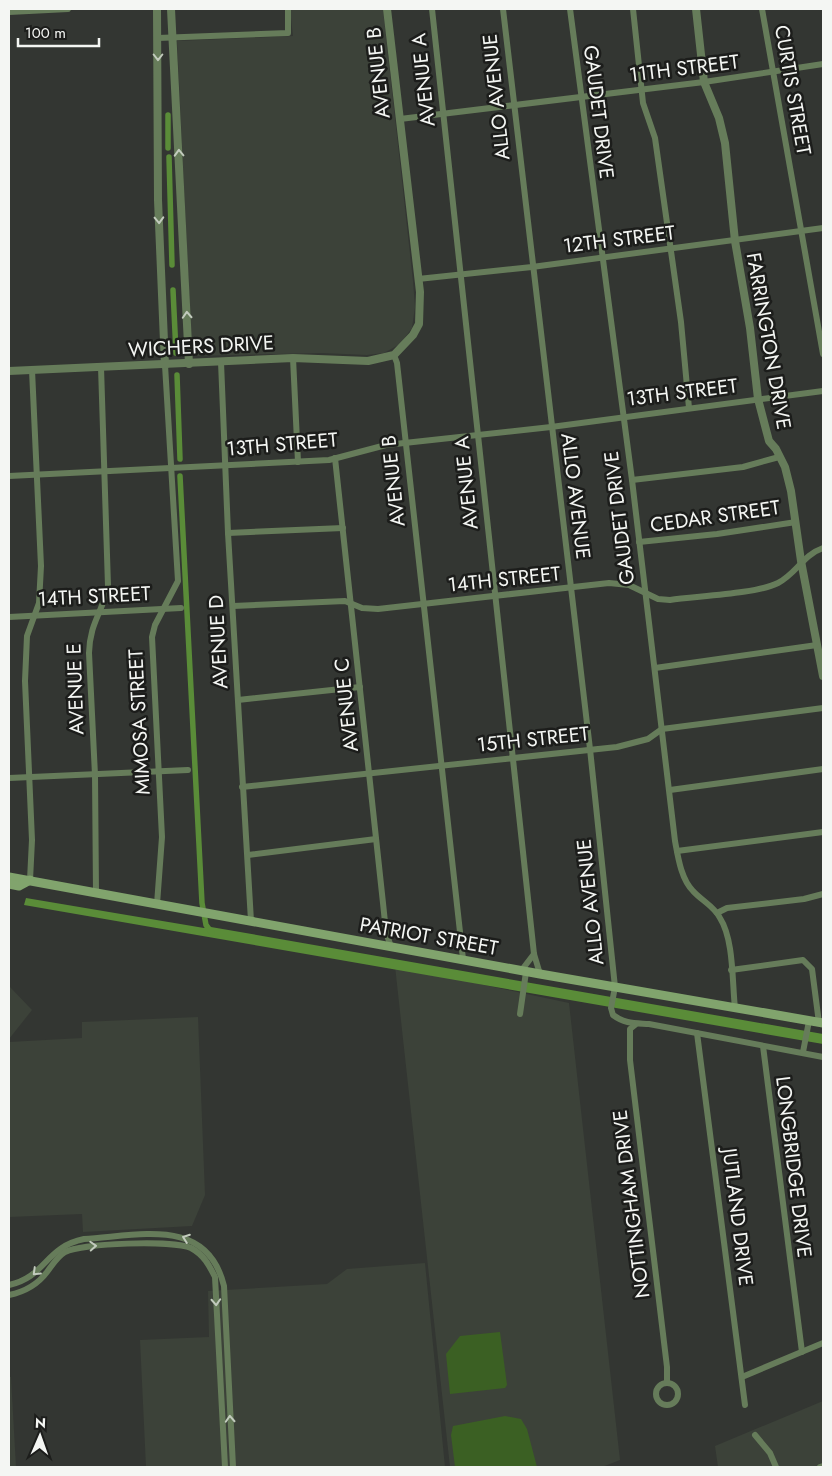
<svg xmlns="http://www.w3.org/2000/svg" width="832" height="1476" viewBox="0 0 832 1476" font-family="Jost,sans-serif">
	<rect width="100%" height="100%" fill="#333632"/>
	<g fill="#3c4239">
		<path d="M290,9H383L413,281L415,307L412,328L400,344L384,353L367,355L322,353L196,356L192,354L177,41L293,36Z"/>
		<path d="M395,966L569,1003L620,1460L602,1467H450Z"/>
		<path d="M9,986L32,1010L9,1039Z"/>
		<path d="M198,1017L205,1195L192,1226L83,1232L82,1214L9,1217V1042L82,1038V1022Z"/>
		<path d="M425,1263L445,1467H146L140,1340L209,1337L208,1291L327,1284L347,1269Z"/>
		<path d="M9,1377H11L16,1467H9Z"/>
		<path d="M823,1401V1467H718L715,1446Z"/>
	</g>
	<g fill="#3b6023">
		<path d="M500,1332L507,1385L505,1388L450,1394L446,1354L460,1336Z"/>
		<path d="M505,1416L521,1419L527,1429L537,1467H455L451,1435L453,1426Z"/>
	</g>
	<path fill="#5a8c38" d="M26,898L204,928L211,927L823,1034V1044L24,905Z"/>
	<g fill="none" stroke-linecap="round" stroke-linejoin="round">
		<g stroke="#5a8c38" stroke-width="5.5">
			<path d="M168,115V148"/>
			<path d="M169,157L172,265"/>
			<path d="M173,290L176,353"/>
			<path d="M177,375L180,459"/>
			<path d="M180,476L202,903L206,925L212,933"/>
		</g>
		<g stroke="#667c5a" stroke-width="6">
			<path d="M432,9L534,954L540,974"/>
			<path d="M503,9L590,749L615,987L611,1008L613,1015C625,1024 635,1023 649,1024L823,1057"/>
			<path d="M570,9L632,480L675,841C678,857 681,879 693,891C702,901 714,906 720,918C734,940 732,982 735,1008"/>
			<path d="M633,9L643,103L655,138L681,322L689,408"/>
			<path d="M762,9L823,354"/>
			<path d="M9,12L68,9"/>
			<path d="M158,38L288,33V9"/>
			<path d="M400,119L704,82L823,64"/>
			<path d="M418,279L532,267L823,228"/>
			<path d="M394,355L397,363L463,959"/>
			<path d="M293,358L298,462"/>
			<path d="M221,362L228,533L251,921"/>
			<path d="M335,458L383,903L386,932L391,947"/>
			<path d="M9,476L329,460L386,445L551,427L823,391"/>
			<path d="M632,480L743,467L779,457"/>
			<path d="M228,533L343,528"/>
			<path d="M639,542L717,534L796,522"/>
			<path d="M233,606L345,601L362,608L378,609L609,583L629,585L658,599L670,600C697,596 756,594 778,583C796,574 803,555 823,548"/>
			<path d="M9,617L181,608"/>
			<path d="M655,668L817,645"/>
			<path d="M238,700L360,687"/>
			<path d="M9,778L188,770"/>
			<path d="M242,787L617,747L648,739L662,729L823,708"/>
			<path d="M670,790L823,769"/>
			<path d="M677,851L823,832"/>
			<path d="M248,855L376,839"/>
			<path d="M30,880L32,840L25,681L27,636L39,603L41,566L32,370"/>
			<path d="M96,893L95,775L89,653C90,622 102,614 108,586L101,367"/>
			<path d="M157,904L162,837L152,637L155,625L178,581L165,365"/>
			<path d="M717,913L727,908L804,899L823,894"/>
			<path d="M731,970L803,960L812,969L819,1023"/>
			<path d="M521,971L534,954"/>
			<path d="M520,1014L526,972"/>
			<path d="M635,1025L630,1029V1060L667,1367V1383"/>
			<path d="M697,1033L745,1405"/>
			<path d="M763,1046L802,1352"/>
			<path d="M803,1052L809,1021"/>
			<path d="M9,1285C46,1277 45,1247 84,1239C139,1236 207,1216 224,1286L233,1467"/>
			<path d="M9,1295C24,1292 38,1284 47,1272C53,1264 57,1257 65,1252C82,1243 173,1240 191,1248C204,1255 209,1265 215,1277L225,1467"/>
			<path d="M742,1377L823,1343"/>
			<circle cx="667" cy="1394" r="11"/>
			<path d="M755,1435L770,1453L776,1467"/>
			<path d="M820,1467L823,1466"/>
		</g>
		<g stroke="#667c5a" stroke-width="8">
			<path d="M157,9L158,200L165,365"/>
			<path d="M171,9L189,364"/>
			<path d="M696,9L704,82L719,118L725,143L735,241L750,328L758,399L769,441L776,449L785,467L791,491L801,561L823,676"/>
			<path d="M9,371L293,358L368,361L394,355L413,335L419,324L420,292L387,9"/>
		</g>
		<g stroke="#81a46d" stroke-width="9">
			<path d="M9,877L540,974L823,1023"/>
			<path d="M9,884L19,886L30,880"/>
		</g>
	</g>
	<defs><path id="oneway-chevron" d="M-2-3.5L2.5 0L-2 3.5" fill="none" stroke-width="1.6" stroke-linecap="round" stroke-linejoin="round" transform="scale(1.25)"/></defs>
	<g stroke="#c2cbbd">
		<use href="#oneway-chevron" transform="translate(158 57) rotate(90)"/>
		<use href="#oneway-chevron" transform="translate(179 153) rotate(-92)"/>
		<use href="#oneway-chevron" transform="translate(159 220) rotate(88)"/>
		<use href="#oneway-chevron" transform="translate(187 315) rotate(-93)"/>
		<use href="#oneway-chevron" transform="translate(186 1238) rotate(-160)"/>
		<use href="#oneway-chevron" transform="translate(93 1246) rotate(-3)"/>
		<use href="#oneway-chevron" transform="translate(36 1272) rotate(136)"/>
		<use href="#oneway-chevron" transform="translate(216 1302) rotate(87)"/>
		<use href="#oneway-chevron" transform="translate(230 1419) rotate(-93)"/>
	</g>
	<g text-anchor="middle" stroke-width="5" stroke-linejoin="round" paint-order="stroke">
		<g font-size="20" fill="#f4f6f3" stroke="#1c1d1b">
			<text transform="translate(684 68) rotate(-7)" y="7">11TH STREET</text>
			<text transform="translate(378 73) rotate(-96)" y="7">AVENUE B</text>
			<text transform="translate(423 80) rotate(-96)" y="7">AVENUE A</text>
			<text transform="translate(793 90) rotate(80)" y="7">CURTIS STREET</text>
			<text transform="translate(496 97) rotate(-96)" y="7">ALLO AVENUE</text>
			<text transform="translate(599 112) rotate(83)" y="7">GAUDET DRIVE</text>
			<text transform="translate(619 239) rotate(-7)" y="7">12TH STREET</text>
			<text transform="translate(769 341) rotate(80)" y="7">FARRINGTON DRIVE</text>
			<text transform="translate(201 346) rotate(-3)" y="7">WICHERS DRIVE</text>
			<text transform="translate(682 392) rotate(-7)" y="7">13TH STREET</text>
			<text transform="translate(282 444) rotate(-5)" y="7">13TH STREET</text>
			<text transform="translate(393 481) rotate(-96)" y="7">AVENUE B</text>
			<text transform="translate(466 483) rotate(-96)" y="7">AVENUE A</text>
			<text transform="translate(576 496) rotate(83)" y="7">ALLO AVENUE</text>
			<text transform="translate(715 516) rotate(-8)" y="7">CEDAR STREET</text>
			<text transform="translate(619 518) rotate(-97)" y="7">GAUDET DRIVE</text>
			<text transform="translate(504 579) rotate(-6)" y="7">14TH STREET</text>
			<text transform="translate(94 596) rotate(-3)" y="7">14TH STREET</text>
			<text transform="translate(218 642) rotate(-93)" y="7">AVENUE D</text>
			<text transform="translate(75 689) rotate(-92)" y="7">AVENUE E</text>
			<text transform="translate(346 705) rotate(-96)" y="7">AVENUE C</text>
			<text transform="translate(139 722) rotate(-93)" y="7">MIMOSA STREET</text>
			<text transform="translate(533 739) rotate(-6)" y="7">15TH STREET</text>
			<text transform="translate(590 902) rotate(-96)" y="7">ALLO AVENUE</text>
			<text transform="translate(429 936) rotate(10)" y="7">PATRIOT STREET</text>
			<text transform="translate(794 1167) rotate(83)" y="7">LONGBRIDGE DRIVE</text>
			<text transform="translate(631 1204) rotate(-97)" y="7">NOTTINGHAM DRIVE</text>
			<text transform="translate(738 1217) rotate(83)" y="7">JUTLAND DRIVE</text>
		</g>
	</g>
	<rect width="832" height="1476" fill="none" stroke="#f4f6f3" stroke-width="20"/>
	<g transform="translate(40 1436) rotate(2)" stroke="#1c1d1b" stroke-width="4" paint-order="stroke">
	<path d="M0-4L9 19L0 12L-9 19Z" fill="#f4f6f3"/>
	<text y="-8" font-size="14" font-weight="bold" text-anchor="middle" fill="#f4f6f3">N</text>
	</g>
	<path d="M18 38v8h81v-8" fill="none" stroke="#f4f6f3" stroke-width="2.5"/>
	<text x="25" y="38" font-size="15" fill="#f4f6f3" stroke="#1c1d1b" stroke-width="4" paint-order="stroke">100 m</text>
</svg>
